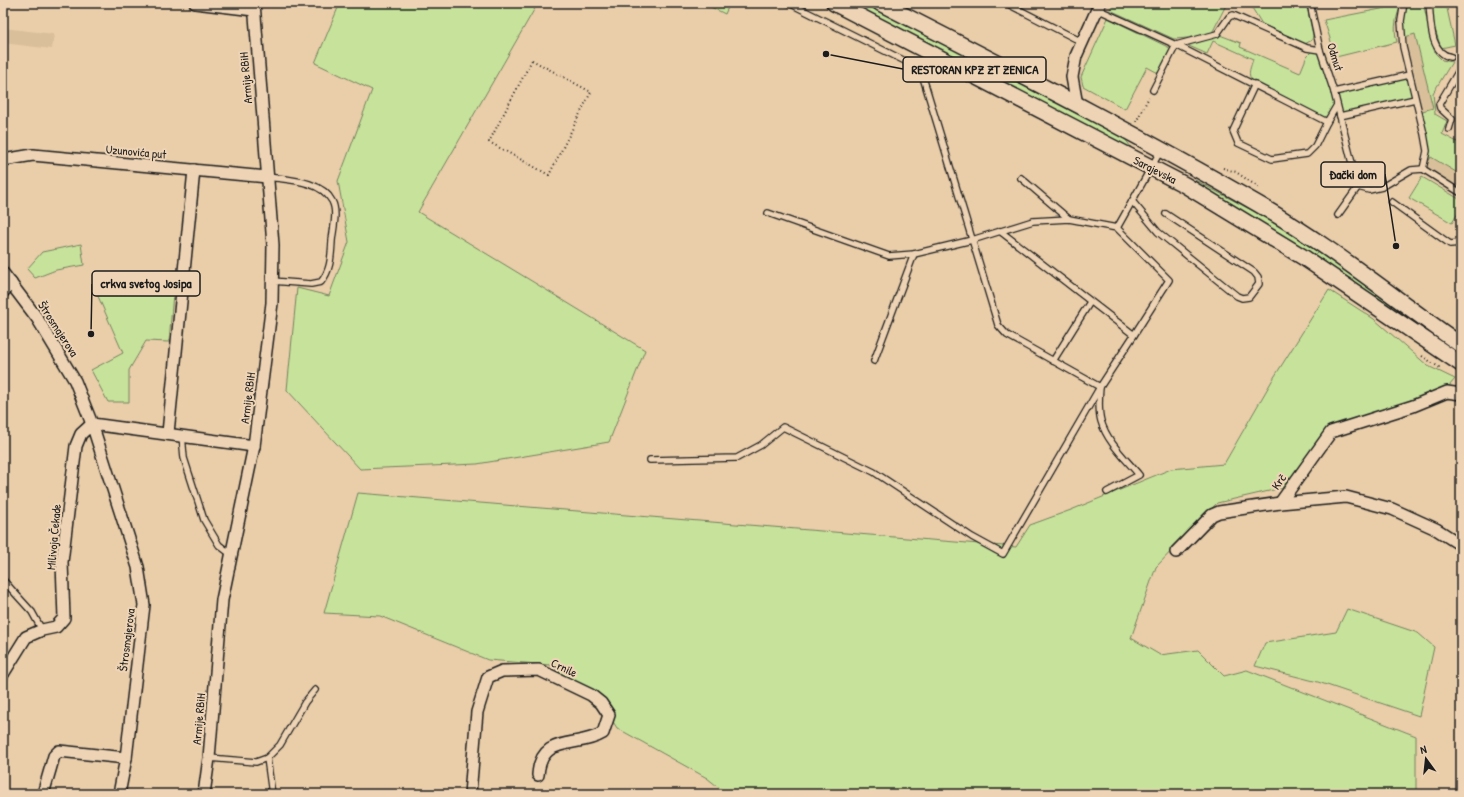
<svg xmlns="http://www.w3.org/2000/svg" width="1464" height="797" viewBox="0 0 1464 797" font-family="'Patrick Hand',sans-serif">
	<rect width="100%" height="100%" fill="#eaceaa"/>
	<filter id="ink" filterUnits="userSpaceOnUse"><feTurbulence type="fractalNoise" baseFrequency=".025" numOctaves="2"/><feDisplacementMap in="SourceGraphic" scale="8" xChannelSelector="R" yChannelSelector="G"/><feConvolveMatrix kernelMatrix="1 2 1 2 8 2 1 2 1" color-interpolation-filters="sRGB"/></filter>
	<g filter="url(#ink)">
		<g fill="#d9bf9a">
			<path d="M3,28L54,34L52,49L3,43Z"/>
			<path d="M1415,34L1433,108L1422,111L1405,37Z"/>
			<path d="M1431,157L1461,175V189L1425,167Z"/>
		</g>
		<g fill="#c7e39b" stroke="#72805c">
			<path d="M340,3H538L418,212L645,350L609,442L477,464L360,469L287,390L297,288L329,296L349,242L338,181L372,90L315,63Z"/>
			<path d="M703,3H730L725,14Z"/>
			<path d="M848,3H855L882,11L1125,139L1131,147L1122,146Z"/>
			<path d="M1113,3H1227L1212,33L1201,37L1174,39L1110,10Z"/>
			<path d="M1249,3H1306L1313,35L1312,40L1305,44L1262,24Z"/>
			<path d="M1386,3H1402C1396,16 1393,28 1397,42L1336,57L1324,20L1386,8Z"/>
			<path d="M1408,3H1423L1435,53L1442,60L1452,62L1433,93L1435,114L1447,121L1442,134L1461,144V175L1431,157L1425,167L1427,151L1419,112L1433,108L1415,34L1405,37L1401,21Z"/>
			<path d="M1432,3H1447L1446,4L1455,45L1441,48L1434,26Z"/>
			<path d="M1108,18L1172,49L1160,74L1147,67L1125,109L1083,86L1081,77Z"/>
			<path d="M1217,34L1241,43L1240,47L1300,73L1307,56L1313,50H1320L1334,92L1409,75L1415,99L1340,116L1337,106L1327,122L1255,84C1246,75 1250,70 1253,59L1213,41L1207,54L1189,46V41Z"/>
			<path d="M1422,177L1461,200V208L1452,223L1409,198Z"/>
			<path d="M1195,180L1259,214L1304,241L1461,354V357L1194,183Z"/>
			<path d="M81,244L84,265L56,270L35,278L27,269L42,252Z"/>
			<path d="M1329,290L1374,319L1428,366L1455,379L1449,386L1420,401L1329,430L1282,488L1217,503L1156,567L1131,638L1160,655L1198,650L1224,676L1247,670L1416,736V794H727L707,778L617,728L601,703L550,665L488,660L380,616L324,613L358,493L1016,547L1030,525L1071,510L1171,469L1224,464L1273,379Z"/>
			<path d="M173,293L169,342L146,341L129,370V402H108L91,370L123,353L97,294Z"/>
			<path d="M1347,609L1418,633L1434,647L1419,716L1318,682L1255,666L1265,643L1336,632Z"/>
		</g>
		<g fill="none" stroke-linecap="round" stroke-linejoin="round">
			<defs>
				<g id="lane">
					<path d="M789,3L917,67L922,74L998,325L1007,335L1100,387C1099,398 1098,410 1101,421C1107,442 1126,459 1139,475L1107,492"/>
					<path d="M1006,3L1082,42"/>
					<path d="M1310,3L1320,50L1334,92L1358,187L1338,215"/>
					<path d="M1404,3L1401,21L1403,47L1424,134L1427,151L1423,169"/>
					<path d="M1429,3C1431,20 1429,53 1451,57"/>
					<path d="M1097,9L1176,45L1217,34L1229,17L1233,15L1307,48L1320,50"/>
					<path d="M1255,84L1233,131L1238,143L1272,159L1307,154L1315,146L1327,122"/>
					<path d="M1153,90L1176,45L1327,122L1337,105"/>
					<path d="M1334,92L1409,75"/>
					<path d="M1340,116L1415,99"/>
					<path d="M1449,129L1452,119L1440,108L1439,104L1461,67"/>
					<path d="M268,177C288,180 321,180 332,201C338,212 333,229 332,241C331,256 331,270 321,282L311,284L272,281"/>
					<path d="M1021,178L1069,219"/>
					<path d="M1358,187L1369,190L1382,187L1411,170L1423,169L1461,193"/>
					<path d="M1132,201L1158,232L1237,296L1242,298L1249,297L1259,284L1258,277L1254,272L1166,214"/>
					<path d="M1392,202L1450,244L1461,243"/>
					<path d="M768,213L889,256L914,254L972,240L1033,221L1069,219L1117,228L1169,280L1134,335L1000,231"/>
					<path d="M1117,228L1161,150"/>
					<path d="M874,361L914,254"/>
					<path d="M1053,361L1090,302"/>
					<path d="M182,435L184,458L204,520L219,545L232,555"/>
					<path d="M650,460L737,458L761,445L783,427L874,472L972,537L1003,554L1100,387L1134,335"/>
					<path d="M3,580L32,612L42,630"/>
					<path d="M209,758L256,762L267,758L280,745L305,702L315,690"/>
					<path d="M267,758L272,794"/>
				</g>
				<g id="street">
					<path d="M195,3L254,10"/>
					<path d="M1077,105L1072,77L1076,56L1100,3"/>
					<path d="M3,160L33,155L267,177"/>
					<path d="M3,273L37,318L75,381L92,424L254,446"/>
					<path d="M3,292L11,283"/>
					<path d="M1461,394L1447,392L1413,406L1331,432L1280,503L1346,497L1392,509L1436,529L1461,545"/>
					<path d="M168,433L194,170"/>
					<path d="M1176,552L1212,515L1219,512L1280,503"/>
					<path d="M3,674L26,637L42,630L56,627L64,618L62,562L76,446L81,434L92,424L138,567L144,605L126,758L119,794"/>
					<path d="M43,794L54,756L59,751L126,758"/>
					<path d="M204,794L209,758L222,600L254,446L272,303L273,245L254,3"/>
					<path d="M470,794L477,712L488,677L502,671L539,670L591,695L601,703L609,715L603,733C577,749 541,733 538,775"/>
				</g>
				<g id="secondary">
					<path d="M834,3L1185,185L1303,257L1461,364"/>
					<path d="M880,3C1007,68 1134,132 1258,204C1329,245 1394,298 1461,345"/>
				</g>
			</defs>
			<use href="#lane" stroke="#1c1c1c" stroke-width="8"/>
			<use href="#street" stroke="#1c1c1c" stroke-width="14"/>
			<use href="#secondary" stroke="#1c1c1c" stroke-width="18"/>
			<g stroke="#1c1c1c" stroke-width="2" stroke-dasharray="1 3" stroke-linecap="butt">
				<path d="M1240,3L1243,10"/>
				<path d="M532,60L591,92L549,175L489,142Z"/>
				<path d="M1136,122L1149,97"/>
				<path d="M1223,168L1236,172L1261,189"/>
				<path d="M1422,356L1440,368"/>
			</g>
			<use href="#lane" stroke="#eed4b5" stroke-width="5.5"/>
			<use href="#street" stroke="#eed4b5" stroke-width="11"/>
			<use href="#secondary" stroke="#eed4b5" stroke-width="15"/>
		</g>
	</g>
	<g text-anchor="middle" stroke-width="4" stroke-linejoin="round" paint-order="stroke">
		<g font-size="12" fill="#1c1c1c" stroke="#eed4b5">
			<text transform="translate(1335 57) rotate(73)" y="4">Odmut</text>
			<text transform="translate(246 78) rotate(-95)" y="4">Armije RBiH</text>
			<text transform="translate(136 152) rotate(5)" y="4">Uzunovića put</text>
			<text transform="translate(1155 170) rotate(27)" y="4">Sarajevska</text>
			<text transform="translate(58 329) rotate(57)" y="4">Štrosmajerova</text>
			<text transform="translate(248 398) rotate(-83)" y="4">Armije RBiH</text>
			<text transform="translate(1279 482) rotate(-54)" y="4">Krč</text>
			<text transform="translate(54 537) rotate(-85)" y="4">Milivoja Čekade</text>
			<text transform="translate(127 640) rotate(-83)" y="4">Štrosmajerova</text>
			<text transform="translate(564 668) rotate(25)" y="4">Crnile</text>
			<text transform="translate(199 719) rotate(-85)" y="4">Armije RBiH</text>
		</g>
	</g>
	<path fill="none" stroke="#1c1c1c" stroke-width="1.5" d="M826 54L903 69M1396 246L1385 174M91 334L92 284"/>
	<g fill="#1c1c1c" stroke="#eed4b5" stroke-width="1.5">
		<circle cx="826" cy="54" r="4"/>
		<circle cx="1396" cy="246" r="4"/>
		<circle cx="91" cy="334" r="4"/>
	</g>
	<g fill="#eed4b5" stroke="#1c1c1c" stroke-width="1.5">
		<rect x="903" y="57" width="143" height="25" rx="4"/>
		<rect x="1321" y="162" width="64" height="25" rx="4"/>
		<rect x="92" y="271" width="108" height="25" rx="4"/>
	</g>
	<g font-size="13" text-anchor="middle" font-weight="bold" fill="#1c1c1c">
		<text x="975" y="74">RESTORAN KPZ ZT ZENICA</text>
		<text x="1353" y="179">Đački dom</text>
		<text x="146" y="288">crkva svetog Josipa</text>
	</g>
	<rect width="1464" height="797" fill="none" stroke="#eed4b5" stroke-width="16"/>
	<rect x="8" y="8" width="1448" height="781" fill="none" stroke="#1c1c1c" stroke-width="1.5" filter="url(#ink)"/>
	<g transform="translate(1426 759) rotate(345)" stroke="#eed4b5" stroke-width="3" paint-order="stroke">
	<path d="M0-3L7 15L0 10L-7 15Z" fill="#1c1c1c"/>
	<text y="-6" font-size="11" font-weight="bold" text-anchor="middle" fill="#1c1c1c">N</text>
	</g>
</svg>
